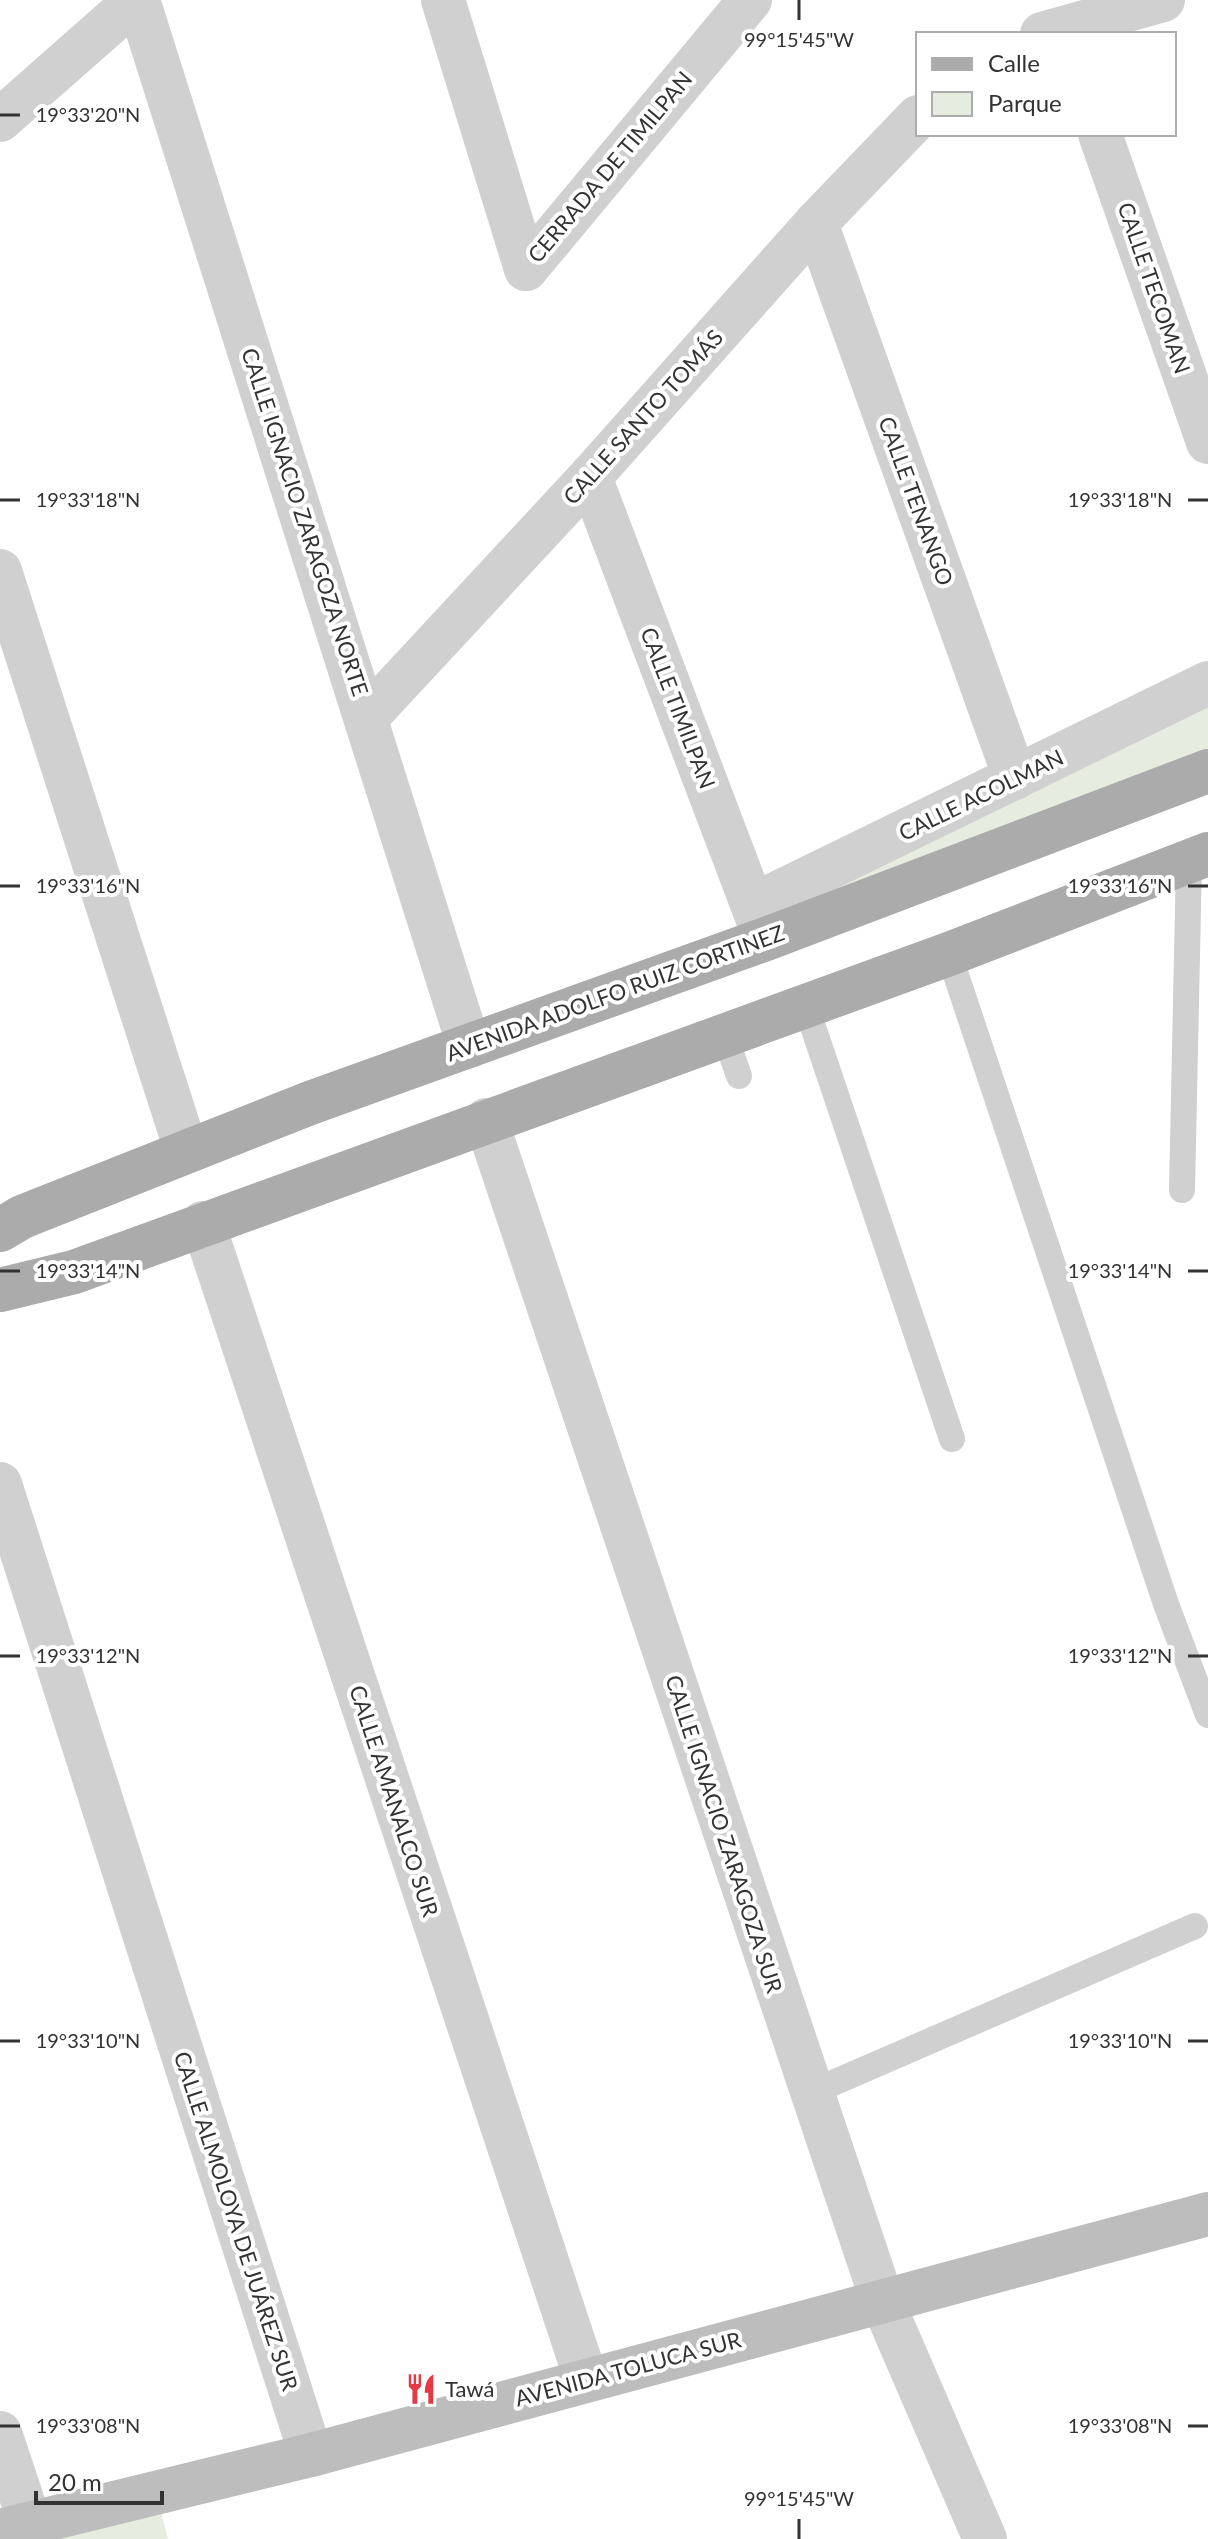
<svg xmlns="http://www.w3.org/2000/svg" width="1208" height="2539" viewBox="0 0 1208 2539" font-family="Lato,sans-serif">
	<rect width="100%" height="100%" fill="#fff"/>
	<g fill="#e6ecdf">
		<path d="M1208,683V771L766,939L753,905Z"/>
		<path d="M156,2493L168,2539H0Z"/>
	</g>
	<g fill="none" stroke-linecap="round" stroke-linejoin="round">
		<g stroke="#d0d0d0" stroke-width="26">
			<path d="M949,954L1166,1604L1208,1715"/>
			<path d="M806,1006L952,1439"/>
			<path d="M725,1036L739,1076"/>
			<path d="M1182,1190L1189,862"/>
			<path d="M810,2093L1195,1926"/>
		</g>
		<g stroke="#d0d0d0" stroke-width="44">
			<path d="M138,0L469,1046"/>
			<path d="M443,0L526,269"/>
			<path d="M1042,34L1163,0"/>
			<path d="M0,120L136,0"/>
			<path d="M1100,134L1208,442"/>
			<path d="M816,223L1015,778"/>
			<path d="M526,269L750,0"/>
			<path d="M590,477L763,933"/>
			<path d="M0,571L186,1150"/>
			<path d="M367,717L590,477L816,223L918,117"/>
			<path d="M753,905L1208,683"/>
			<path d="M486,1120L883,2303L985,2539"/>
			<path d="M203,1223L586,2379"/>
			<path d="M0,1484L311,2455"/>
			<path d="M0,2433L30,2523"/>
		</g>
		<path stroke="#bdbdbd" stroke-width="44" d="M0,2531L311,2455L1208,2214"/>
		<g stroke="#ababab" stroke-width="44">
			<path d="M0,1230L22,1217L310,1103L766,939L1208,771"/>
			<path d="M0,1290L74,1272L949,954L1208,854"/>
		</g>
	</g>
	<path fill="none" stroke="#333" stroke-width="3" d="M799,0V20M0,115H20M0,500H20M1188,500H1208M0,886H20M1188,886H1208M0,1271H20M1188,1271H1208M0,1656H20M1188,1656H1208M0,2041H20M1188,2041H1208M0,2426H20M1188,2426H1208M799,2519V2539"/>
	<defs>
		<symbol id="restaurant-bare" viewBox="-9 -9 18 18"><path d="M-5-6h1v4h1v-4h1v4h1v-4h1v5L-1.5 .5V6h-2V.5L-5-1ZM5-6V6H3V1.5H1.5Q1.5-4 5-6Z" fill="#e63946" stroke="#fff" stroke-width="2.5" paint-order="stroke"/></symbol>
	</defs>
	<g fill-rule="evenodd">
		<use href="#restaurant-bare" x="399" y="2367" width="44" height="44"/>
	</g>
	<g text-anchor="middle" stroke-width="8" stroke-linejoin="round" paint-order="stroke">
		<g font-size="22" fill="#333" stroke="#fff">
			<text transform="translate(610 167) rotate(-50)" y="8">CERRADA DE TIMILPAN</text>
			<text transform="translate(1154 288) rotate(71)" y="8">CALLE TECOMAN</text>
			<text transform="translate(643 417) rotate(-48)" y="8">CALLE SANTO TOMÁS</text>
			<text transform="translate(916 501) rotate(70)" y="8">CALLE TENANGO</text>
			<text transform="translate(305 522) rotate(72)" y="8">CALLE IGNACIO ZARAGOZA NORTE</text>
			<text transform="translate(678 708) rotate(69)" y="8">CALLE TIMILPAN</text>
			<text transform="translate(981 795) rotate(-26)" y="8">CALLE ACOLMAN</text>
			<text transform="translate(615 993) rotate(-20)" y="8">AVENIDA ADOLFO RUIZ CORTINEZ</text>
			<text transform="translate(394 1801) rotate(72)" y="8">CALLE AMANALCO SUR</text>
			<text transform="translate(724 1834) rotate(72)" y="8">CALLE IGNACIO ZARAGOZA SUR</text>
			<text transform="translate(236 2221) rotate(72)" y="8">CALLE ALMOLOYA DE JUÁREZ SUR</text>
			<text transform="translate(628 2369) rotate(-15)" y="8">AVENIDA TOLUCA SUR</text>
		</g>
		<g font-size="22" fill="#333" stroke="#fff" text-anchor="start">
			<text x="445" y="2397">Tawá</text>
		</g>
	</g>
	<g font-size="20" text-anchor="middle" fill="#333" stroke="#fff" stroke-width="8" stroke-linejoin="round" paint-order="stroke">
		<text x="799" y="47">99°15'45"W</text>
		<text x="88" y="122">19°33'20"N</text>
		<text x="88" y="507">19°33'18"N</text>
		<text x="1120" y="507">19°33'18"N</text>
		<text x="88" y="893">19°33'16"N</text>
		<text x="1120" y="893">19°33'16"N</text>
		<text x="88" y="1278">19°33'14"N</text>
		<text x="1120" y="1278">19°33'14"N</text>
		<text x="88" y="1663">19°33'12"N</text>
		<text x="1120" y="1663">19°33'12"N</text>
		<text x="88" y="2048">19°33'10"N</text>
		<text x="1120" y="2048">19°33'10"N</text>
		<text x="88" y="2433">19°33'08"N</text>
		<text x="1120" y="2433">19°33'08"N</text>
		<text x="799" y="2506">99°15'45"W</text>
	</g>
	<rect x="916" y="32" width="260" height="104" fill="#ffffff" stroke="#adadad" stroke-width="2"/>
	<rect x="932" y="58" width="40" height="12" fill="#ababab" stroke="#adadad" stroke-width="2"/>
	<text x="988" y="72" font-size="24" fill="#333333">Calle</text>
	<rect x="932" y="92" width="40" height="24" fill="#e6ecdf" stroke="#adadad" stroke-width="2"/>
	<text x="988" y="112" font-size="24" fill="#333333">Parque</text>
	<path d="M36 2491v12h126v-12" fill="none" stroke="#333333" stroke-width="4"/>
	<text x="48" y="2491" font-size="24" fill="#333333" stroke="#ffffff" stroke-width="6" paint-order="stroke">20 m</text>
</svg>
